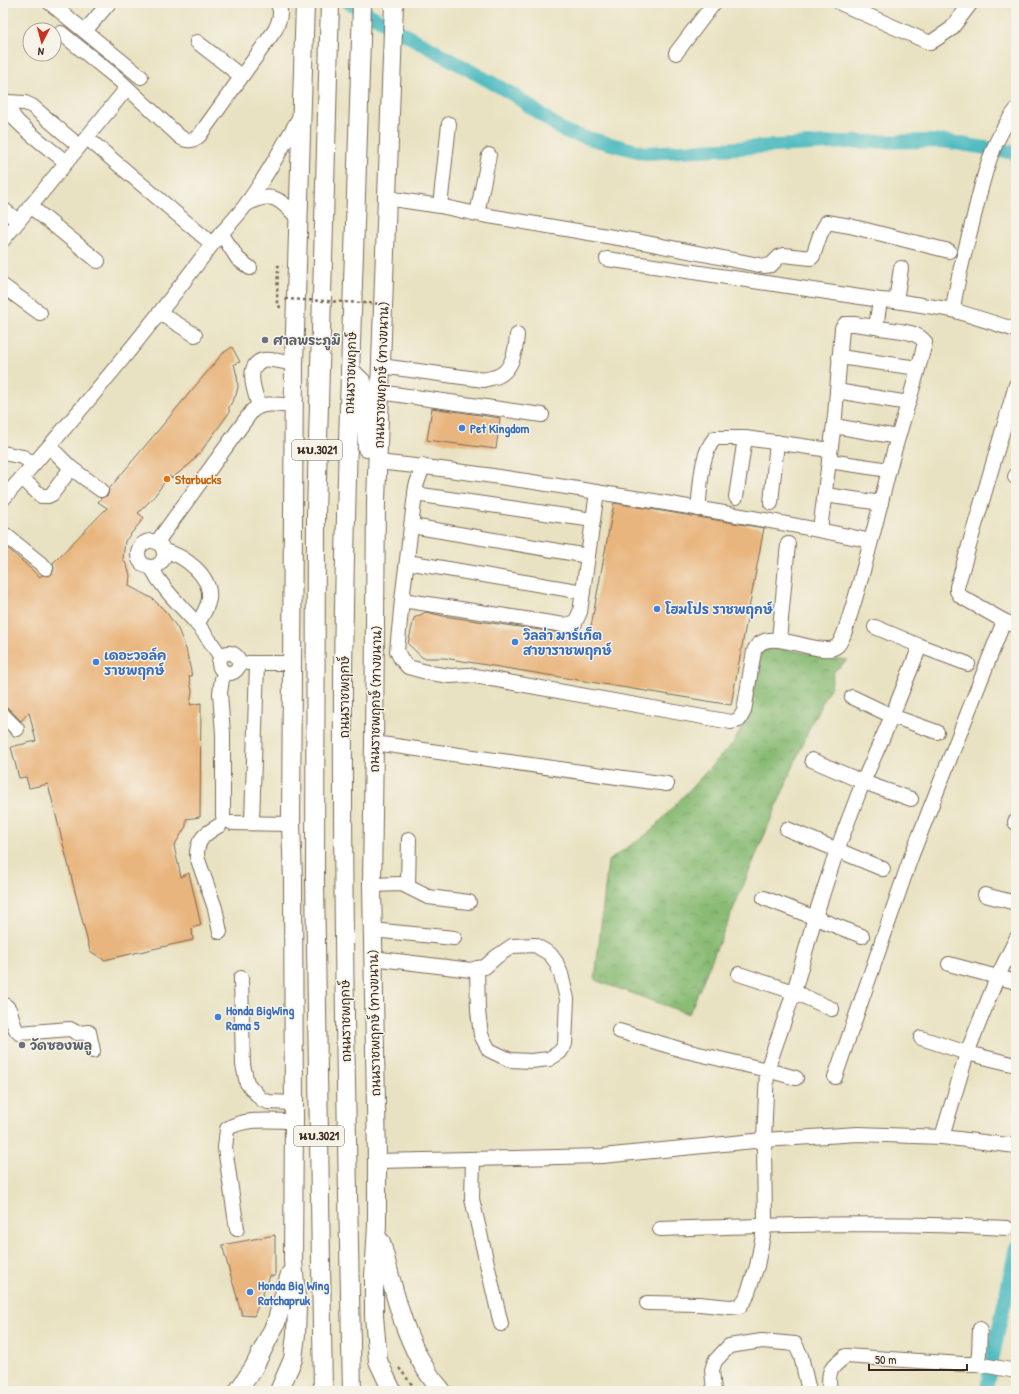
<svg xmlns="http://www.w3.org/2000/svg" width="1019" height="1394" viewBox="0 0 1019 1394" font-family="'Patrick Hand','Playpen Sans Thai',sans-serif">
	<defs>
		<pattern id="forest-crowns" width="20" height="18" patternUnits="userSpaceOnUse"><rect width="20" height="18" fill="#89bb74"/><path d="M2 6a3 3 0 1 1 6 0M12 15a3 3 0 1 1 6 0" fill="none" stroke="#71985f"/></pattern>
	</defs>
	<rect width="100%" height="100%" fill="#f7f3e8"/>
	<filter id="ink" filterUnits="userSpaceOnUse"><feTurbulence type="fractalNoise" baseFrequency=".025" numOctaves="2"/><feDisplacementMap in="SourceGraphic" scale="8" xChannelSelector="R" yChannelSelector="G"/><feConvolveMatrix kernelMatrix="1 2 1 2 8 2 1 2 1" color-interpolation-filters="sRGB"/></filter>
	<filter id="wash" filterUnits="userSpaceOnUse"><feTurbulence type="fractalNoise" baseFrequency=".012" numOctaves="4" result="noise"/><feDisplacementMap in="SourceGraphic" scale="16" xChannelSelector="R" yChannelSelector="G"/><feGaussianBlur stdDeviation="0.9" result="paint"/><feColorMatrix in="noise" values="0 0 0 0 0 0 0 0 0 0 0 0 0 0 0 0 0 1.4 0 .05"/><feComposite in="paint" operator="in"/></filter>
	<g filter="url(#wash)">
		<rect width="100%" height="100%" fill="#e9e2c2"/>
		<path fill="url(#forest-crowns)" stroke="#627249" d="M762,649H784L832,658L848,660L834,671L831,686L812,722L689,1014L595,980L608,861L650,832L734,742L748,716Z"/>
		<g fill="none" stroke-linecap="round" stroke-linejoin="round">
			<g stroke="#4bbac0" stroke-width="14">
				<path d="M349,3L514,95L565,132L645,153L847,142L943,141L1016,153"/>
				<path d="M987,1391L989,1375L1016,1247"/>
			</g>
		</g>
		<g id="blocks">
			<g fill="#e9b57e">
				<path d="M232,347L240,362L234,364L237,376L238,387L236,395L229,407V413L202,450L190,464L172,478L169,476L153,498L138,513L144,518L125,541L123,559L127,566L130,575L129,586L153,599L167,613L178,629L186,649L192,676H189L192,691L190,705L201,703L200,817L186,819V826L174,846L181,877L189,873L201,925L192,928L193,940L104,960L90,951L48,784L29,788L26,777L19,778L11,747L36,741L29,712L21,721L9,709L3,707V544L40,577L42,575L49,576L52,574L54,569L53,563L107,508L98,502L101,498L108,495L109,489L223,353Z"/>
				<path d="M432,408L500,418L496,449L427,440Z"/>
				<path d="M614,503L764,528L731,705L444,658H423L408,644L414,618L426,612L443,616L589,637Z"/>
				<path d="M275,1235V1276H270L254,1316L242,1315L222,1245Z"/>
			</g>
		</g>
	</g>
	<g filter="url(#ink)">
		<use href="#blocks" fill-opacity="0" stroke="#786a57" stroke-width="1"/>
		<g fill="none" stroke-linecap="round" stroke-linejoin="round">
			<defs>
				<g id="minor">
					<path d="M50,3L141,77"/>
					<path d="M840,3L930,43L951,29L971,3"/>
					<path d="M85,31L109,3"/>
					<path d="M61,33L118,79L180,137C188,142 192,141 199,136L275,30C279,22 283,11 277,3"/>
					<path d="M197,42L241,76"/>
					<path d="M676,53L714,3"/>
					<path d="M3,99C10,105 11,116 18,122C33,137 50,149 66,162"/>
					<path d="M7,102L25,103L32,106L79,146"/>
					<path d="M87,138L212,244"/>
					<path d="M386,198L440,206L477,214L642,242L764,266L771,265L780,256L784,255L811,258L813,256L820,235L827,222L850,226L949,251"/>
					<path d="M247,204C274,190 280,200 299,219"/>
					<path d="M30,206L98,261"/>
					<path d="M440,206L449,124"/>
					<path d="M3,209L18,221"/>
					<path d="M477,214L489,155"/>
					<path d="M221,233L238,259L250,268"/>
					<path d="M3,240L127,88"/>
					<path d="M607,259L880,300L896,301L953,310L1016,330"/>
					<path d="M3,286L40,313"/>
					<path d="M896,301L901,268"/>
					<path d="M953,310C956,284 963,258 970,232C981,190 988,144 1016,110"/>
					<path d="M160,313L195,335"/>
					<path d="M839,357L918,368"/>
					<path d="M381,366L484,380C489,378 495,378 500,375C513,368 516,348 517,335"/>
					<path d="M1016,385L957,587V591L960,596L1004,621L1016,626"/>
					<path d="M837,391L908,403"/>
					<path d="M379,392L542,415"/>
					<path d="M259,406C255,393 244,366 263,360C270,358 287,363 294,364"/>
					<path d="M834,426L898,437"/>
					<path d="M50,447L71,468L101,490"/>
					<path d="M3,453L23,457L34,464"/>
					<path d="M829,461L889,470"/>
					<path d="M377,462C472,471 566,487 659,502C730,514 801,525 870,541"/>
					<path d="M423,466L416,486L402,600L397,651L401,659L408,667L430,673L450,676L469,675L731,722L739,720L744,711L754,651C766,622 821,660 837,646C843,641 848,621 851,612C866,565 877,517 889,470C900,427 915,385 925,342C916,329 890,331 876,327L880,300"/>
					<path d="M1015,477L1016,475"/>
					<path d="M22,478L41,496H48L52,494L71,468"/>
					<path d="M415,494L593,520"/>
					<path d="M825,495L881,503"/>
					<path d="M736,497L745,438"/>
					<path d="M3,499C75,418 145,334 210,247C221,232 236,219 247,203C268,175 284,143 302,113"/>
					<path d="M771,503L777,442"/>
					<path d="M698,509C701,487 700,454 715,438H745L830,450"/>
					<path d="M412,526L588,556"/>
					<path d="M820,529L835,416L842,328L845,324H854L876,327"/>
					<path d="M3,533L46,568"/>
					<circle cx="151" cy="554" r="13"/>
					<path d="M157,542L252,411C264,401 280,405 294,406"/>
					<path d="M164,551C184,555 212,576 209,599C207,608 202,617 197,624"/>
					<path d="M407,562L583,592"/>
					<path d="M151,567C163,590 180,605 197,624C206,634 213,646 221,657"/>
					<path d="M402,600L564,625L575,623L580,612L597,492"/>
					<path d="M875,627L920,646L968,664"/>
					<path d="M779,640L788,544"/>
					<circle cx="229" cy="663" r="10"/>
					<path d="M248,663H293"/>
					<path d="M852,697L892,716L937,732"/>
					<path d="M3,715L17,729"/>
					<path d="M374,743L667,784"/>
					<path d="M812,760L863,782L911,799"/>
					<path d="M223,816V734L220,693L222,679L226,673"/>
					<path d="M1015,822L1016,823"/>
					<path d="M232,823L291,824"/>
					<path d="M252,823L257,664"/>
					<path d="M220,825C206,833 196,839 197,857L215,908L220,932"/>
					<path d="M787,829L883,869"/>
					<path d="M372,885L402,884L428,897L469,902"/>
					<path d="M408,886L409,839"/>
					<path d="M985,895L1016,903"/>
					<path d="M764,898L862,936"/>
					<path d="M372,930L454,938"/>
					<path d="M372,958L471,970L477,968L485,967L496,957L512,946L535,945L550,954L556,962L561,974L567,999L565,1044L560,1052L549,1059L531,1061L510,1060L489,1050L481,1035L478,1011L477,968"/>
					<path d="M949,964L1016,982"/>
					<path d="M739,974L794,992L832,1009"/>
					<path d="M241,978L243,1065L247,1083L261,1099L268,1102L294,1103"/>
					<path d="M3,1004C15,1010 10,1026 19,1033L70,1029L77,1033L89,1032L93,1051"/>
					<path d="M619,1031L686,1051L767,1070L796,1078"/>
					<path d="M921,1038L967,1053L1016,1065"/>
					<path d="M835,1077L911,857L1004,621"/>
					<path d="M942,1137L967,1053L997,978L1016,939"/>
					<path d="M473,1160L472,1199L501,1324"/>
					<path d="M377,1161L602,1156L764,1140L858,1134L942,1137L1016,1146"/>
					<path d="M237,1229L225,1148L227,1129C244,1117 273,1121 294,1121"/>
					<path d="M660,1229C776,1225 892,1221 1007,1228"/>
					<path d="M647,1303L699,1304L730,1307L740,1306L746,1298L757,1266L765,1225L764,1140L767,1070L794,992L815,917L837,850L863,782L892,716L920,646"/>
					<path d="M977,1364L1016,1371"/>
					<path d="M714,1391L712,1370L715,1361L729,1346L762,1341L795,1344L801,1356L809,1391"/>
					<path d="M830,1391C827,1371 830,1368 846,1356L962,1364H977L979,1354L980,1329"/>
				</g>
				<g id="major">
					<path d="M350,370L362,382L364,391L367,448"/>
					<path d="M381,1242C395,1293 405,1350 442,1391"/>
					<path d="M238,1391L254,1367L276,1323L290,1274"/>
					<path d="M279,1391L293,1359L296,1334L297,1308L293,1261L294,1121L293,879L291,824L294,364L305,3"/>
					<path d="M323,1391L315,881L316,514L330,3"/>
					<path d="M352,1391C347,1154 342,917 343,679C345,454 356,228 362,3"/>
					<path d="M392,1391L378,1361L374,1316V1277L377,1225V1161L372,885L374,743L376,501L394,3"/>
				</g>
			</defs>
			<use href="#minor" stroke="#786a57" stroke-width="16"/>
			<use href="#major" stroke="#786a57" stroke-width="20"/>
			<g stroke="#786a57" stroke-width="2.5" stroke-dasharray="3 3" stroke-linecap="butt">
				<path d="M281,307H280L277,304V299L278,266H283"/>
				<path d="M399,1368L417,1391"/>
				<path d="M370,1391L373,1386"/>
			</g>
			<use href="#minor" stroke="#fff" stroke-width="14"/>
			<use href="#major" stroke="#fff" stroke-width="18"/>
			<path stroke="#786a57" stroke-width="2.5" stroke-dasharray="3 3" stroke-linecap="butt" d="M285,299L384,304"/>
		</g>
	</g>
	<g fill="#6b7280" stroke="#f7f3e8" stroke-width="1.5">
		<circle cx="265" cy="340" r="4"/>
		<circle cx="22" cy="1045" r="4"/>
	</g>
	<g fill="#3f7fe0" stroke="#f7f3e8" stroke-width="1.5">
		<circle cx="462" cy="428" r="4"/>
		<circle cx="657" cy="609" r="4"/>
		<circle cx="515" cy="642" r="4"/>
		<circle cx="96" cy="662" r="4"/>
		<circle cx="218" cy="1017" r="4"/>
		<circle cx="250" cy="1292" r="4"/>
	</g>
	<circle fill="#e8710a" stroke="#f7f3e8" stroke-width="1.5" cx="167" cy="479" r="4"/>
	<g text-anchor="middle" stroke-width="3" stroke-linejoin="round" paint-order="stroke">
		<g fill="#f7f3e8" stroke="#73665b" stroke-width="1">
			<rect x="292" y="440" width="50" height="20" rx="3"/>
			<rect x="294" y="1126" width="50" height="20" rx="3"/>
		</g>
		<g font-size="12" font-weight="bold" fill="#3b2a1e">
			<text x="317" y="454">นบ.3021</text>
			<text x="319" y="1140">นบ.3021</text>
		</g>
		<g font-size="13" font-weight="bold" fill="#5b616d" stroke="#f7f3e8" text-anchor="start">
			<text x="273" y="345">ศาลพระภูมิ</text>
			<text x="30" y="1050">วัดซองพลู</text>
		</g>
		<g font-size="13" fill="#3b2a1e" stroke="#f7f3e8">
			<text transform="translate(350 373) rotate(-88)" y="5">ถนนราชพฤกษ์</text>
			<text transform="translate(381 375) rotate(-88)" y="5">ถนนราชพฤกษ์ (ทางขนาน)</text>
			<text transform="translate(344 697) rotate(-90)" y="5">ถนนราชพฤกษ์</text>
			<text transform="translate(375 699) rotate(-89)" y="5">ถนนราชพฤกษ์ (ทางขนาน)</text>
			<text transform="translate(345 1021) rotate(-91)" y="5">ถนนราชพฤกษ์</text>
			<text transform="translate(374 1023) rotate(-91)" y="5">ถนนราชพฤกษ์ (ทางขนาน)</text>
		</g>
		<g font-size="13" font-weight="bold" fill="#366cbe" stroke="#f7f3e8" text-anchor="start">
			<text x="470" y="433">Pet Kingdom</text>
			<text x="665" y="614">โฮมโปร ราชพฤกษ์</text>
			<text x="523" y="640">วิลล่า มาร์เก็ต<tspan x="523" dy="15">สาขาราชพฤกษ์</tspan></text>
			<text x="104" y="660">เดอะวอล์ค<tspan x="104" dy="15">ราชพฤกษ์</tspan></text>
			<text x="226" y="1015">Honda BigWing<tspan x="226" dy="15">Rama 5</tspan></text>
			<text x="258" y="1290">Honda Big Wing<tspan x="258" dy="15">Ratchapruk</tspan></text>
		</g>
		<g font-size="13" font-weight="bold" fill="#c56008" stroke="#f7f3e8" text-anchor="start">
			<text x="175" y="484">Starbucks</text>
		</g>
	</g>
	<rect width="1019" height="1394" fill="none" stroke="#f7f3e8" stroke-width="16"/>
	<g transform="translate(42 42) rotate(186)"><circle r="19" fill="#f7f3e8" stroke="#aca397"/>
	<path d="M0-3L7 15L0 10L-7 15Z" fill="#c8321e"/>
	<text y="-6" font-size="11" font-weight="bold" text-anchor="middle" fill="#3b2a1e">N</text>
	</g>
	<path d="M869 1364v6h98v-6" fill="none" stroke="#3b2a1e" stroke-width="2"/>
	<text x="875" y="1364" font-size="12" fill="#3b2a1e" stroke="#f7f3e8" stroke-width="3" paint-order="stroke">50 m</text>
</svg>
